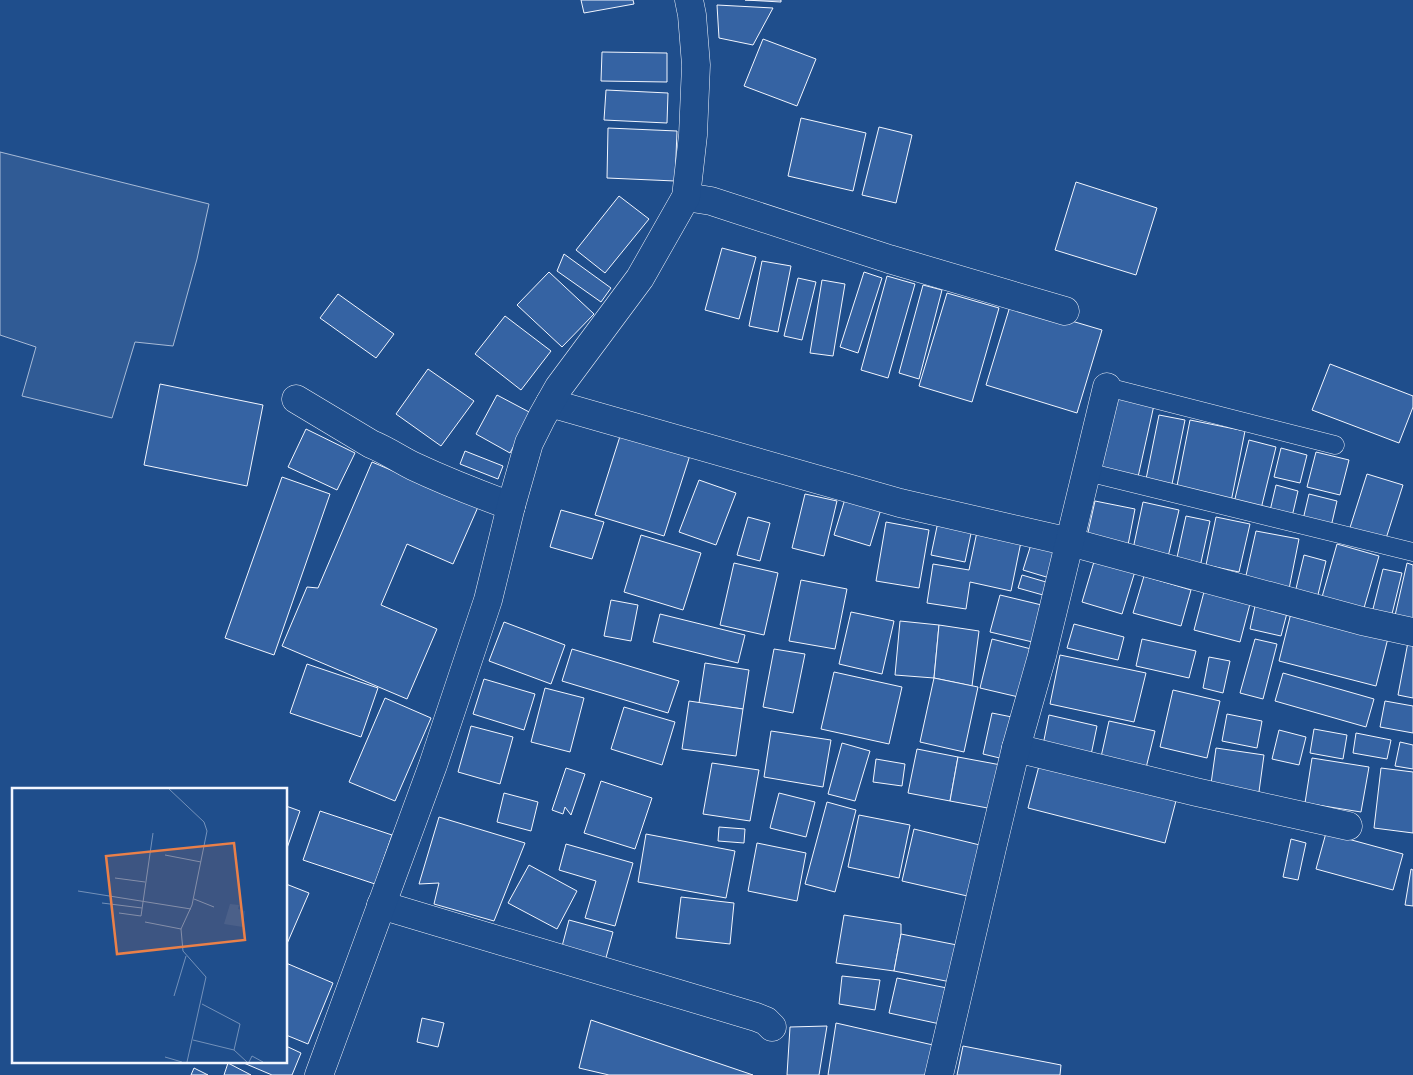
<svg xmlns="http://www.w3.org/2000/svg" width="1413" height="1075" viewBox="0 0 1413 1075" font-family="Mulish,sans-serif">
	<rect width="100%" height="100%" fill="#1f4e8c"/>
	<path fill="#305b95" stroke="#a8bbd7" d="M0,152L209,204L197,259L173,346L135,342L112,418L22,396L36,347L0,335Z"/>
	<g fill="#3563a3" stroke="#f2f6ff">
		<path d="M581,0H633L634,4L584,13Z"/>
		<path d="M745,0H781V2Z"/>
		<path d="M717,5L773,8L753,45L719,38Z"/>
		<path d="M763,39L816,59L797,106L744,86Z"/>
		<path d="M602,52L667,53V82L601,81Z"/>
		<path d="M606,90L668,93L667,123L604,120Z"/>
		<path d="M801,118L866,133L853,191L788,176Z"/>
		<path d="M879,127L912,135L896,203L862,195Z"/>
		<path d="M608,128L677,131L675,181L607,178Z"/>
		<path d="M1076,182L1157,208L1136,275L1055,250Z"/>
		<path d="M619,196L649,219L605,273L576,250Z"/>
		<path d="M722,248L756,257L739,319L705,310Z"/>
		<path d="M564,254L611,288L601,302L557,271Z"/>
		<path d="M762,261L791,266L778,332L749,326Z"/>
		<path d="M549,272L594,314L562,347L517,305Z"/>
		<path d="M864,272L882,278L858,353L840,347Z"/>
		<path d="M887,276L915,284L888,378L861,370Z"/>
		<path d="M798,278L816,282L802,340L784,336Z"/>
		<path d="M822,280L845,284L833,356L810,353Z"/>
		<path d="M923,285L942,290L919,379L899,373Z"/>
		<path d="M947,293L999,308L972,402L919,386Z"/>
		<path d="M338,294L394,334L376,358L320,318Z"/>
		<path d="M1011,303L1102,330L1077,413L986,385Z"/>
		<path d="M505,316L551,351L521,390L475,354Z"/>
		<path d="M1330,364L1413,396V407L1399,443L1312,410Z"/>
		<path d="M428,369L474,401L441,446L396,414Z"/>
		<path d="M160,384L263,405L247,486L144,465Z"/>
		<path d="M497,395L531,413L510,453L476,434Z"/>
		<path d="M1111,396L1154,405L1136,486L1092,476Z"/>
		<path d="M1159,415L1185,420L1170,494L1144,489Z"/>
		<path d="M1190,420L1245,431L1229,512L1174,501Z"/>
		<path d="M306,429L355,453L337,490L288,467Z"/>
		<path d="M622,430L691,452L664,536L595,515Z"/>
		<path d="M1249,440L1276,447L1260,513L1233,507Z"/>
		<path d="M1281,448L1307,455L1300,483L1274,477Z"/>
		<path d="M465,451L503,466L498,479L460,464Z"/>
		<path d="M1316,452L1349,460L1340,495L1307,487Z"/>
		<path d="M372,462L478,507L453,564L407,544L381,605L437,629L407,699L282,646L307,587L318,588Z"/>
		<path d="M1367,474L1403,485L1383,548L1347,537Z"/>
		<path d="M282,477L330,494L274,655L225,638Z"/>
		<path d="M699,480L736,493L716,545L679,532Z"/>
		<path d="M1276,485L1298,491L1291,521L1269,515Z"/>
		<path d="M805,494L837,501L824,556L792,548Z"/>
		<path d="M1309,494L1337,501L1330,531L1302,524Z"/>
		<path d="M845,499L881,509L870,546L834,535Z"/>
		<path d="M1095,501L1135,509L1128,545L1087,537Z"/>
		<path d="M1143,502L1179,510L1168,557L1133,549Z"/>
		<path d="M561,510L604,522L592,559L550,547Z"/>
		<path d="M1186,516L1210,521L1200,567L1176,562Z"/>
		<path d="M748,517L770,523L760,561L737,555Z"/>
		<path d="M939,517L973,524L965,562L931,555Z"/>
		<path d="M1216,517L1250,524L1239,572L1206,565Z"/>
		<path d="M886,522L929,530L919,588L876,581Z"/>
		<path d="M978,527L1022,537L1011,591L970,582L966,609L927,603L933,564L969,570Z"/>
		<path d="M1256,531L1299,539L1289,589L1245,580Z"/>
		<path d="M641,535L701,553L683,610L624,592Z"/>
		<path d="M1034,535L1064,545L1053,579L1023,570Z"/>
		<path d="M1337,544L1379,556L1364,608L1322,597Z"/>
		<path d="M1096,555L1136,568L1122,614L1082,602Z"/>
		<path d="M1304,555L1326,561L1316,603L1294,597Z"/>
		<path d="M734,563L778,573L764,635L720,625Z"/>
		<path d="M1407,563L1413,565V625L1394,620Z"/>
		<path d="M1383,569L1402,573L1391,618L1372,613Z"/>
		<path d="M1022,575L1046,582L1043,595L1018,588Z"/>
		<path d="M1144,576L1191,590L1181,626L1133,613Z"/>
		<path d="M801,580L847,589L835,649L789,641Z"/>
		<path d="M1205,588L1251,600L1240,642L1194,630Z"/>
		<path d="M1000,595L1050,607L1041,644L990,632Z"/>
		<path d="M611,600L638,605L631,641L604,636Z"/>
		<path d="M1255,606L1287,613L1281,636L1250,629Z"/>
		<path d="M851,612L894,621L882,674L839,664Z"/>
		<path d="M1291,613L1388,638L1376,686L1279,661Z"/>
		<path d="M660,614L745,635L738,663L653,642Z"/>
		<path d="M900,621L939,625L934,678L895,675Z"/>
		<path d="M504,622L565,645L551,684L489,661Z"/>
		<path d="M1074,624L1124,637L1118,660L1067,648Z"/>
		<path d="M939,625L979,631L972,686L934,678Z"/>
		<path d="M992,639L1039,651L1027,699L980,688Z"/>
		<path d="M1142,639L1196,651L1189,678L1136,666Z"/>
		<path d="M1255,639L1277,644L1263,699L1240,693Z"/>
		<path d="M1408,642L1413,643V698L1398,695Z"/>
		<path d="M572,649L679,681L668,713L562,681Z"/>
		<path d="M774,649L805,654L793,713L763,707Z"/>
		<path d="M1060,655L1146,673L1134,722L1050,704Z"/>
		<path d="M1209,657L1230,661L1223,693L1203,688Z"/>
		<path d="M705,663L749,670L743,709L699,703Z"/>
		<path d="M307,664L378,688L361,737L290,713Z"/>
		<path d="M834,672L902,687L889,744L821,729Z"/>
		<path d="M1283,673L1374,699L1366,727L1275,701Z"/>
		<path d="M934,678L978,687L964,752L920,742Z"/>
		<path d="M484,679L535,694L524,730L473,714Z"/>
		<path d="M545,688L584,698L570,752L531,742Z"/>
		<path d="M1173,690L1220,701L1207,758L1160,747Z"/>
		<path d="M385,698L431,718L395,801L349,782Z"/>
		<path d="M689,701L743,709L736,756L682,749Z"/>
		<path d="M1385,701L1413,706V733L1380,727Z"/>
		<path d="M624,707L675,722L662,765L611,749Z"/>
		<path d="M992,713L1017,718L1008,760L983,754Z"/>
		<path d="M1227,714L1262,721L1257,748L1222,741Z"/>
		<path d="M1049,715L1097,726L1091,755L1043,745Z"/>
		<path d="M1109,721L1155,731L1146,768L1101,757Z"/>
		<path d="M471,726L513,737L500,784L458,772Z"/>
		<path d="M1314,729L1347,735L1343,759L1310,753Z"/>
		<path d="M1279,730L1306,737L1299,765L1272,759Z"/>
		<path d="M771,731L831,740L823,787L764,777Z"/>
		<path d="M1356,733L1391,740L1387,759L1353,753Z"/>
		<path d="M1400,742L1413,745V769L1395,766Z"/>
		<path d="M842,743L870,751L855,801L828,794Z"/>
		<path d="M1216,748L1264,755L1258,799L1210,791Z"/>
		<path d="M917,749L958,757L950,801L908,793Z"/>
		<path d="M958,757L1001,765L993,809L950,801Z"/>
		<path d="M1312,758L1369,767L1361,812L1305,803Z"/>
		<path d="M876,759L905,764L902,786L873,782Z"/>
		<path d="M1040,762L1177,797L1165,843L1028,808Z"/>
		<path d="M712,763L759,770L750,821L703,814Z"/>
		<path d="M566,768L585,774L571,815L565,807L563,814L552,810Z"/>
		<path d="M1381,768L1413,772V833L1374,828Z"/>
		<path d="M601,781L652,798L635,849L584,833Z"/>
		<path d="M504,793L538,802L531,831L497,822Z"/>
		<path d="M779,793L815,802L806,837L770,828Z"/>
		<path d="M827,802L856,810L835,892L805,884Z"/>
		<path d="M286,806L300,811L286,851Z"/>
		<path d="M320,811L392,835L375,884L303,860Z"/>
		<path d="M859,815L910,825L899,878L848,867Z"/>
		<path d="M439,817L525,843L494,921L434,904L439,883L419,884Z"/>
		<path d="M719,827L745,829L744,843L718,841Z"/>
		<path d="M914,829L988,847L976,898L902,881Z"/>
		<path d="M1326,833L1403,854L1393,890L1316,869Z"/>
		<path d="M646,834L735,851L726,898L638,882Z"/>
		<path d="M1291,839L1306,843L1298,880L1283,877Z"/>
		<path d="M757,843L806,853L797,901L748,891Z"/>
		<path d="M566,844L633,863L615,926L585,918L596,881L559,870Z"/>
		<path d="M529,865L577,891L557,929L508,903Z"/>
		<path d="M1411,869L1413,870V906L1405,905Z"/>
		<path d="M286,884L309,893L286,946Z"/>
		<path d="M681,897L734,903L730,944L676,938Z"/>
		<path d="M844,915L901,924V934L894,971L836,963Z"/>
		<path d="M569,920L613,932L604,965L560,954Z"/>
		<path d="M901,934L957,945L951,982L894,971Z"/>
		<path d="M286,963L333,983L308,1044L286,1035Z"/>
		<path d="M842,976L880,980L875,1010L839,1004Z"/>
		<path d="M897,978L947,988L940,1024L889,1013Z"/>
		<path d="M422,1018L444,1023L438,1047L417,1042Z"/>
		<path d="M591,1020L753,1075H609L579,1068Z"/>
		<path d="M836,1023L933,1045L925,1075H828Z"/>
		<path d="M827,1026L819,1075H787L790,1027Z"/>
		<path d="M286,1046L301,1053L292,1075H272L239,1061H286Z"/>
		<path d="M963,1046L1061,1065L1060,1075H957Z"/>
		<path d="M228,1063L251,1075H224Z"/>
		<path d="M194,1068L208,1075H191Z"/>
	</g>
	<g fill="none" stroke-linecap="round" stroke-linejoin="round">
		<defs>
			<g id="service">
				<path d="M1107,387L1335,445"/>
				<path d="M1087,472L1413,552"/>
			</g>
			<g id="minor">
				<path d="M686,197L711,201L889,259L1065,311"/>
				<path d="M296,399L371,444C386,450 399,459 413,466C445,481 478,494 511,506"/>
				<path d="M550,403L900,503L1070,542L1362,621L1413,632"/>
				<path d="M1016,748L1196,792L1348,826"/>
				<path d="M381,905L756,1017L766,1021L772,1027"/>
				<path d="M319,1075L433,765L488,600L511,506L529,443L542,417L559,387L640,278L686,197L693,135L696,65L692,15L689,0"/>
				<path d="M939,1075L992,848L1016,748L1042,656L1107,387"/>
			</g>
		</defs>
		<use href="#service" stroke="#f2f6ff" stroke-width="19"/>
		<use href="#minor" stroke="#f2f6ff" stroke-width="29"/>
		<use href="#service" stroke="#1f4e8c" stroke-width="18"/>
		<use href="#minor" stroke="#1f4e8c" stroke-width="28"/>
	</g>
	<g transform="translate(12 788)">
		<rect width="275" height="275" fill="#1f4e8c"/>
		<path d="M218,116L227,117L226,121L233,123L231,139L212,136Z" fill="#305b95"/>
		<path fill="none" stroke="#7391ba" stroke-width="1" d="M157,1L192,34L195,43L180,117L169,141L171,163L194,189L175,274M153,67L189,74M103,90L133,94M66,103L179,121M182,111L202,119M90,115L130,120M107,125L129,128L141,45M133,134L169,141M162,208L174,168M190,216L228,236L222,262M181,252L222,262L235,274M153,269L170,274M237,274L240,268L251,274"/>
		<path fill="#ea8049" fill-opacity="0.15" stroke="#ea8049" stroke-width="2.5" d="M222,55L233,152L105,166L94,68Z"/>
		<rect width="275" height="275" fill="none" stroke="#f2f6ff" stroke-width="2.5"/>
	</g>
</svg>
